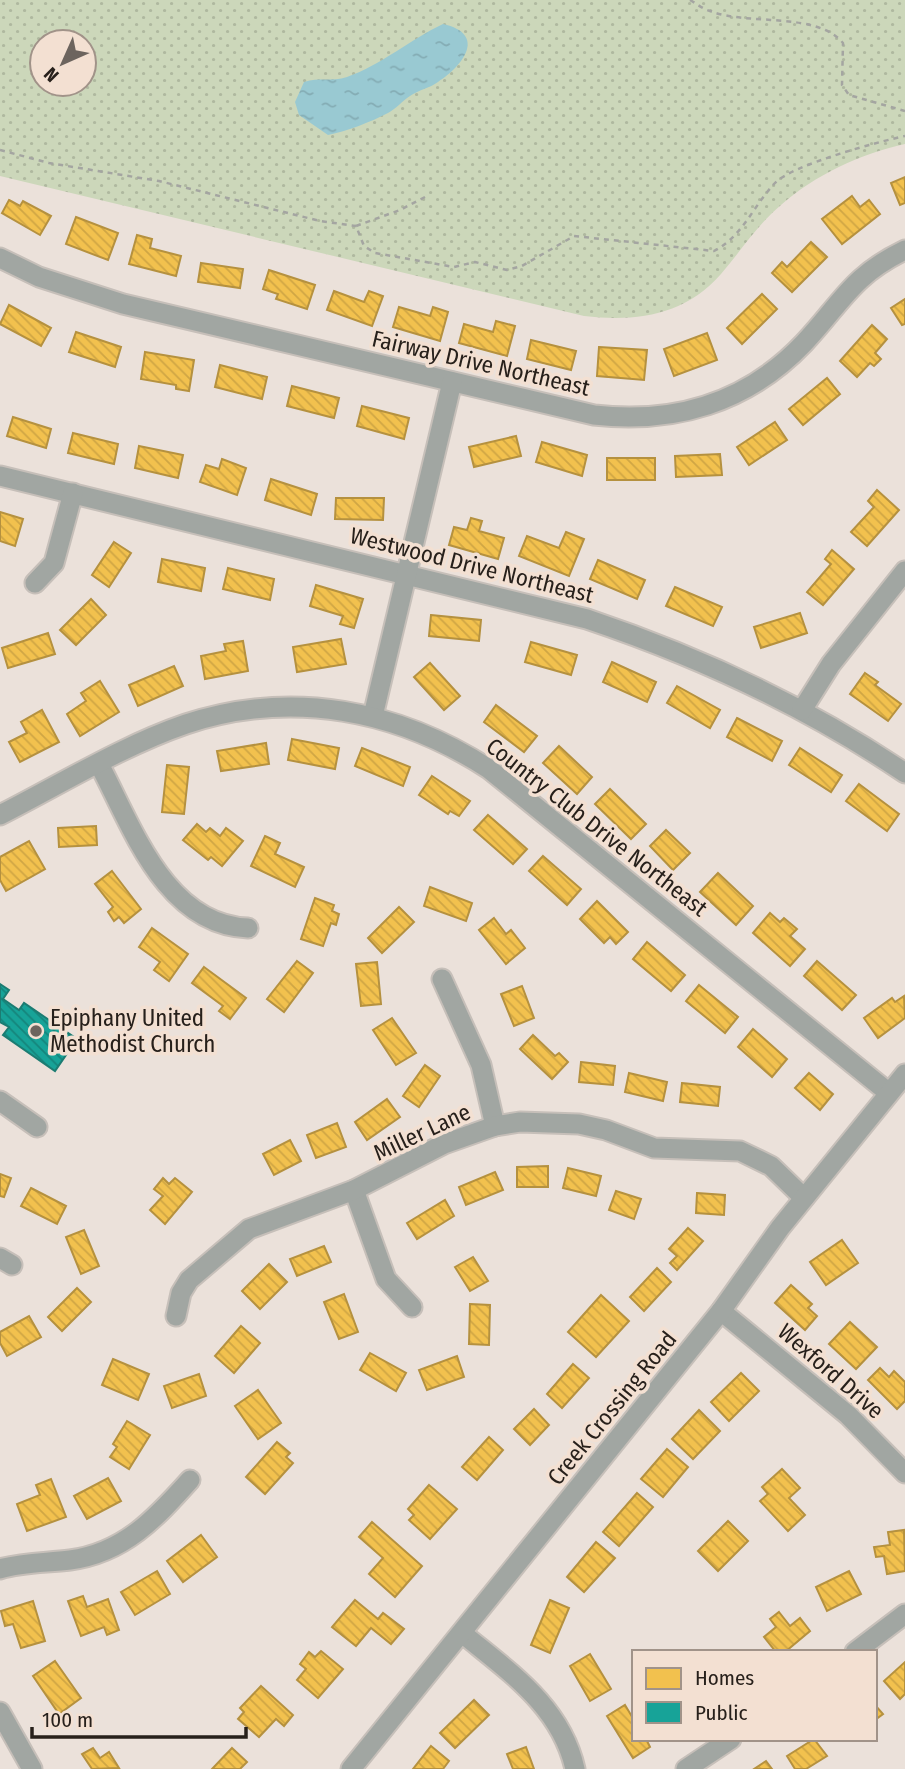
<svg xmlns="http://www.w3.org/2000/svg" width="905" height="1769" viewBox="0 0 905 1769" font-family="'Fira Sans Condensed',sans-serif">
	<defs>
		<pattern id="grass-dots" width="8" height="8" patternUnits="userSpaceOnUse" patternTransform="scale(1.75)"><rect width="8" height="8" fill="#ccd7ba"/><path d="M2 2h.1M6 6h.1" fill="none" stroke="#afb89f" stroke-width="1.8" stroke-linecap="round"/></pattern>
		<pattern id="water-ripples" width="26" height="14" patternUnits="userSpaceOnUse" patternTransform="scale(1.75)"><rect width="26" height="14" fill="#99c9d2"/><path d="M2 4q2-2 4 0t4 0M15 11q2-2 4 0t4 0" fill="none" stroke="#84acb4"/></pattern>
		<pattern id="homes-back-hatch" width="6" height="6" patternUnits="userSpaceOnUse" patternTransform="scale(1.75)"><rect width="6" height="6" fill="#f2c14e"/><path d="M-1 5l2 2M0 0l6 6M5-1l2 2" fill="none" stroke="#d0a644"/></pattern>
		<pattern id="public-back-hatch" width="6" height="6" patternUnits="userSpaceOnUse" patternTransform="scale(1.75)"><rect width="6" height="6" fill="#17a398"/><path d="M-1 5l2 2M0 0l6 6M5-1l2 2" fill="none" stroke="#15847b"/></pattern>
	</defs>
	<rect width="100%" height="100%" fill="#ebe1da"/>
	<path fill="url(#grass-dots)" fill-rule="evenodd" d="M0,0H905V144C860,154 815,175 781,205C757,225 741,251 721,274C684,316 636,322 584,316L0,176ZM42,42H84V84H42Z"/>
	<path fill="url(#water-ripples)" d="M443,24C487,34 464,65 438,82C430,88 418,90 410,96C402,101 396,109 388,113C371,122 347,131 328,135L299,115L295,102L304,82C319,77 332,82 347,77C381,65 411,39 443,24Z"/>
	<g fill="url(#homes-back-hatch)" stroke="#b5913f" stroke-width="2">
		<path d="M905,177V203L900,205L891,183Z"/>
		<path d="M852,196L860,207L869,200L880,214L842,244L822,219Z"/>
		<path d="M9,200L20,206L23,201L51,216L40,235L2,213Z"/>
		<path d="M76,217L118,233L108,260L66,244Z"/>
		<path d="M137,235L152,239L150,248L181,256L176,276L129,264Z"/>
		<path d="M811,242L827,257L792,292L772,273L782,262L787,267Z"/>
		<path d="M201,263L243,269L240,288L198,282Z"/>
		<path d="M269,270L315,285L307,309L276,299L278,294L263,289Z"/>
		<path d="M334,291L364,302L369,291L383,296L372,326L327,310Z"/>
		<path d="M762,294L777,309L742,344L727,328Z"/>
		<path d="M905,299V324L902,325L891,308Z"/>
		<path d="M9,305L51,328L41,346L0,324Z"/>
		<path d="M399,307L430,316L433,307L448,312L440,341L393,327Z"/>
		<path d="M496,321L515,326L507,356L459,343L464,324L493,332Z"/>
		<path d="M872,325L887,339L875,353L881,359L874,366L870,363L857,377L840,361Z"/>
		<path d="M76,332L121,347L115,367L69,352Z"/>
		<path d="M707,333L717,360L674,376L664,349Z"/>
		<path d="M531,340L576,351L571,370L527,359Z"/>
		<path d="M599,347L647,350L644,380L597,376Z"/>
		<path d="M145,352L194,360L189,391L176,389V385L141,379Z"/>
		<path d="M220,365L267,377L262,399L215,387Z"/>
		<path d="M827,378L840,394L803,425L789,409Z"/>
		<path d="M292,386L339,398L334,418L287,406Z"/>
		<path d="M362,406L409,418L404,439L357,426Z"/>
		<path d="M13,417L51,429L46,448L7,436Z"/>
		<path d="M775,422L787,440L749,465L737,447Z"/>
		<path d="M73,433L118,444L114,464L68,453Z"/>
		<path d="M516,436L521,456L474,467L469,447Z"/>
		<path d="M542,442L587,455L582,476L536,462Z"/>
		<path d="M139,446L183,455L178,478L135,468Z"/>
		<path d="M720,454L722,475L676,477L675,456Z"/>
		<rect x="607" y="458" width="48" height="22"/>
		<path d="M222,459L246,468L237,495L200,482L206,465L219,469Z"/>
		<path d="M271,479L317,494L311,515L265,500Z"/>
		<path d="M877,490L899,510L867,546L851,532L874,507L868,501Z"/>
		<path d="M336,498H384L383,520L335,519Z"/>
		<path d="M0,512L23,519L15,546L0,541Z"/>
		<path d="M471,518L482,521L479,531L504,538L498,559L449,545L454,527L467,530Z"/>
		<path d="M566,532L584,539L569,576L519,556L527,536L559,548Z"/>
		<path d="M114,542L131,553L109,587L92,575Z"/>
		<path d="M832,550L854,569L823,605L807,592L831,564L825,559Z"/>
		<path d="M162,559L205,568L201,591L158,582Z"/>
		<path d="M598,560L645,580L637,599L590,579Z"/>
		<path d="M228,568L274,579L270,600L223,589Z"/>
		<path d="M316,585L363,599L354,628L340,624L343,616L310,606Z"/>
		<path d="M675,587L722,607L713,626L666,606Z"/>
		<path d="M91,599L106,615L76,645L60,630Z"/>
		<path d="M800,613L807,633L761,648L754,627Z"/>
		<path d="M431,615L481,620L479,641L429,636Z"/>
		<path d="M48,633L55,654L8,668L2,648Z"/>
		<path d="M341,639L346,664L297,672L293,647Z"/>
		<path d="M243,641L248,671L205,679L201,656L226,651L224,644Z"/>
		<path d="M531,642L577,655L571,675L525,662Z"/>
		<path d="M612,662L656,682L647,702L603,682Z"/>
		<path d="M430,663L460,696L444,710L414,677Z"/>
		<path d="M174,666L183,686L138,706L129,685Z"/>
		<path d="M865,673L878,682L875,685L901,704L888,721L850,694Z"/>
		<path d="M100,681L119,712L80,736L67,714L86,701L81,693Z"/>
		<path d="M677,686L720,710L710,728L667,703Z"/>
		<path d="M496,705L537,736L524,752L484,722Z"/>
		<path d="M42,710L59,742L20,762L9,742L27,733L21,722Z"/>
		<path d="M737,718L782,741L772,761L727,737Z"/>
		<path d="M292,739L339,748L335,769L288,760Z"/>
		<path d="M266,743L269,764L221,771L217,751Z"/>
		<path d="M559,746L592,777L577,794L543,763Z"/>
		<path d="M362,748L410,767L403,786L355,766Z"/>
		<path d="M800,748L842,775L831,792L789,765Z"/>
		<path d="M167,765L189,767L184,814L162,812Z"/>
		<path d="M432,776L470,801L459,816L450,811L448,814L419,795Z"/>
		<path d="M859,784L899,814L887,831L846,801Z"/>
		<path d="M610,789L646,824L631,839L595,804Z"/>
		<path d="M488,815L527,849L513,864L474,830Z"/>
		<path d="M197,824L206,832L210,828L220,836L226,828L243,841L222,866L211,857L208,860L183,840Z"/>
		<path d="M96,826L97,845L59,847L58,828Z"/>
		<path d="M666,830L690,853L673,870L650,846Z"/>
		<path d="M265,836L280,843L275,854L304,867L295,887L251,866Z"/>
		<path d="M29,841L45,869L6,891L0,880V857Z"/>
		<path d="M543,856L581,889L567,905L529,871Z"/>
		<path d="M112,871L141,909L124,923L119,917L114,921L108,912L113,907L95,884Z"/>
		<path d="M718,873L753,906L736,925L700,892Z"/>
		<path d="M430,887L472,903L466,921L424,906Z"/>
		<path d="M315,898L334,905L332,911L339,914L336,925L331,923L323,946L301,939Z"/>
		<path d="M597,901L628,932L616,944L610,937L604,943L580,919Z"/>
		<path d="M399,907L414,922L382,953L368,938Z"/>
		<path d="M770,913L780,922L784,918L797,929L790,936L805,949L790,966L753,933Z"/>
		<path d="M494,918L506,934L511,930L525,948L506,964L479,930Z"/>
		<path d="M152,928L188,954L169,981L154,970L160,962L139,947Z"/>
		<path d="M647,942L685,975L671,991L633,959Z"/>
		<path d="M297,961L313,973L284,1012L267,999Z"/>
		<path d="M817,961L856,995L842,1010L804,976Z"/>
		<path d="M377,962L381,1004L361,1006L356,964Z"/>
		<path d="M204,967L246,998L230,1019L219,1011L223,1006L192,983Z"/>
		<path d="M699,985L738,1017L725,1033L686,1001Z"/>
		<path d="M522,986L534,1018L514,1026L501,994Z"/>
		<path d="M904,996L905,1018L878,1038L864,1018L892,998L895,1002Z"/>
		<path d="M392,1018L416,1053L396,1065L373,1030Z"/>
		<path d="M753,1029L787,1059L772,1077L738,1047Z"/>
		<path d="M533,1035L555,1056L559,1053L568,1062L552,1079L520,1049Z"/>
		<path d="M581,1062L615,1066L613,1085L579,1082Z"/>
		<path d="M425,1065L440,1076L419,1107L403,1096Z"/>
		<path d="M629,1073L667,1082L663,1101L625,1092Z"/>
		<path d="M809,1073L833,1094L820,1110L795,1088Z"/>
		<path d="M682,1083L720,1087L718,1106L680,1102Z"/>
		<path d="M387,1099L400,1117L367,1140L355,1122Z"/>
		<path d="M337,1123L346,1147L316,1158L307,1135Z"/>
		<path d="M290,1140L301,1161L274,1175L263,1154Z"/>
		<path d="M548,1166V1187H517V1167Z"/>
		<path d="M568,1168L601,1176L596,1196L563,1188Z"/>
		<path d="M495,1172L503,1190L466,1205L459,1187Z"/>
		<path d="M0,1174L11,1178L4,1197L0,1196Z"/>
		<path d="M163,1178L169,1184L175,1178L192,1192L165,1224L150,1210L163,1196L154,1189Z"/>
		<path d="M31,1188L66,1206L57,1224L21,1206Z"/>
		<path d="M616,1191L641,1199L634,1219L609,1210Z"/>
		<path d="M697,1193L725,1195L724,1215L696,1213Z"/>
		<path d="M445,1200L454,1216L417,1239L407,1223Z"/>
		<path d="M688,1228L703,1241L677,1270L670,1263L677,1256L669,1249Z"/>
		<path d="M84,1230L99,1266L81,1274L66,1237Z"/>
		<path d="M842,1240L858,1263L826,1285L810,1262Z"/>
		<path d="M324,1246L331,1262L297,1276L290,1259Z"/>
		<path d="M473,1257L488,1281L470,1291L455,1267Z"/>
		<path d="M269,1264L287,1282L260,1309L242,1291Z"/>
		<path d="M657,1268L671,1282L644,1311L630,1297Z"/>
		<path d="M791,1285L812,1304L808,1308L817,1316L805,1330L775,1303Z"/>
		<path d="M77,1288L91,1302L62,1331L48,1317Z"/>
		<path d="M344,1294L358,1332L339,1339L324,1302Z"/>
		<path d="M601,1295L629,1321L596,1357L568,1332Z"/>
		<path d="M470,1304L490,1305L489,1345L469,1344Z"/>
		<path d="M29,1316L41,1337L7,1356L0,1343V1332Z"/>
		<path d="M850,1322L877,1347L856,1369L829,1344Z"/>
		<path d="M241,1326L260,1343L234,1373L215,1356Z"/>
		<path d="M370,1353L406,1373L396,1391L360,1370Z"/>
		<path d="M457,1356L464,1377L427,1390L419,1370Z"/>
		<path d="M113,1359L149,1374L138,1400L102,1385Z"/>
		<path d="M573,1364L589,1378L562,1408L547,1394Z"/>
		<path d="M880,1368L889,1377L894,1371L905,1382V1401L897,1409L868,1380Z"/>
		<path d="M741,1373L759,1391L729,1421L711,1402Z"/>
		<path d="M199,1374L206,1396L172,1408L164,1386Z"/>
		<path d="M258,1390L281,1423L258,1439L235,1406Z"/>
		<path d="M534,1409L549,1425L530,1445L514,1429Z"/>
		<path d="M699,1410L720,1431L693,1459L672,1439Z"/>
		<path d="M127,1421L150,1435L129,1469L110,1457L117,1447L113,1444Z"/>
		<path d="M489,1437L503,1450L477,1480L462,1467Z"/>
		<path d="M277,1442L290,1453L286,1457L293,1463L265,1494L246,1477Z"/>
		<path d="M667,1449L688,1467L663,1497L641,1479Z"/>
		<path d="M782,1469L800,1488L789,1498L805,1515L788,1531L760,1501L768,1494L762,1487Z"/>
		<path d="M108,1478L121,1501L87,1519L74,1496Z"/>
		<path d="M51,1479L66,1517L27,1531L17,1504L40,1495L36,1485Z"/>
		<path d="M429,1485L457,1509L430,1539L409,1520L414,1515L408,1509Z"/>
		<path d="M637,1493L653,1507L619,1546L603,1532Z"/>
		<path d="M728,1521L748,1541L718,1571L698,1551Z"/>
		<path d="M372,1522L422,1566L395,1597L369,1574L383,1558L359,1537Z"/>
		<path d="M904,1530L905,1571L887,1574L884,1556L876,1557L874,1547L890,1545L888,1532Z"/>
		<path d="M201,1535L217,1557L183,1582L167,1561Z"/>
		<path d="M596,1542L615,1558L584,1592L567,1577Z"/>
		<path d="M157,1571L170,1594L135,1615L121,1592Z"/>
		<path d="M849,1571L861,1594L827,1611L816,1587Z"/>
		<path d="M83,1596L87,1607L108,1599L119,1630L107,1635L104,1627L81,1636L68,1601Z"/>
		<path d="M355,1600L378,1619L383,1613L404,1629L391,1644L371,1628L356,1646L332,1627Z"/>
		<path d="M550,1600L569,1608L550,1653L531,1645Z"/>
		<path d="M33,1601L45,1641L21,1648L13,1624L5,1626L1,1611Z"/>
		<path d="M779,1612L790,1626L800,1618L810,1631L785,1652H776L764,1637L776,1627L770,1619Z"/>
		<path d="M321,1651L343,1669L318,1698L297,1680L306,1669L300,1664L309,1652L315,1657Z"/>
		<path d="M590,1654L611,1689L590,1701L570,1666Z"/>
		<path d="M55,1661L81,1698L59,1714L33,1676Z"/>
		<path d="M905,1662V1694L900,1699L884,1681Z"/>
		<path d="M261,1686L293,1715L284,1726L276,1719L259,1737L238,1719L244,1712L240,1708Z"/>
		<path d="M474,1700L489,1715L455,1748L440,1733Z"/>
		<path d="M625,1705L634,1720V1739H646L650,1747L633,1758L607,1716Z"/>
		<path d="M875,1705L883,1714L875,1720Z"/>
		<path d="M814,1739L827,1756L806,1769H795L787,1756Z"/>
		<path d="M431,1746L449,1761L443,1769H413Z"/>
		<path d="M526,1747L534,1769H513L507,1754Z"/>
		<path d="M93,1748L100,1758L109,1752L119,1768L92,1769L82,1754Z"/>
		<path d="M232,1748L247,1762L240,1769H212Z"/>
		<path d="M766,1761L772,1769H754Z"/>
	</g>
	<path fill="url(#public-back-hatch)" stroke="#1c7c72" stroke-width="2" d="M0,984L9,990L3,999L19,1010L24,1003L77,1039L55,1071L3,1035L9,1027L0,1022Z"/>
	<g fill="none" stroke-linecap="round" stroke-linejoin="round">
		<defs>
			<g id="minor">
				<path d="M0,258L39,277L123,304L594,415C674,424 747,403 804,343C841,304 851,276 905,250"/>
				<path d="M0,476L587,619C700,657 806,706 905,773"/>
				<path d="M35,583L54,563L73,493"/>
				<path d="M802,710L831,664L905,571"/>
				<path d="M373,716L452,382"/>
				<path d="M99,764C132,826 165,925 248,928"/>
				<path d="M0,815C61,784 122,746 186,724C292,689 398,710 489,769L889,1093"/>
				<path d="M442,979L481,1065L495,1126"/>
				<path d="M0,1101L37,1127"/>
				<path d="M354,1190L386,1279L412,1307"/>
				<path d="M0,1258L12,1265"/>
				<path d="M721,1311L848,1415L905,1473"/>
				<path d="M176,1316L181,1293L189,1280L249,1229L354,1190L444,1144L495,1126L520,1122L579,1124L606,1130L654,1148L740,1151L771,1166L804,1198"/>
				<path d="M0,1569C23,1562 47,1563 70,1560C124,1553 156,1518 190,1480"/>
				<path d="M462,1633C509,1672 561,1706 575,1769"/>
				<path d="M855,1652L905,1614"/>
				<path d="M0,1712L32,1769"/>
				<path d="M351,1769L721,1311L780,1228L905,1074"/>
				<path d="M686,1769L731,1739"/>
			</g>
		</defs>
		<use href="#minor" stroke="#c6bfb9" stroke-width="23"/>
		<g stroke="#a4a5a1" stroke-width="2.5" stroke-dasharray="5 5" stroke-linecap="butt">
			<path d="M690,0C697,4 703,9 710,11C747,26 816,11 843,43L842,85L849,95L905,111"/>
			<path d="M0,150L49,163L159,181L320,221L356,226"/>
			<path d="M425,197L400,210L356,226L364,246L375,253L454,267L475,262L507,270L522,266L574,236L714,251C743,236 753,206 775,183C792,165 877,142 905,136"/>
		</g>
		<use href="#minor" stroke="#a1a6a2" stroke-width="19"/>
	</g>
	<circle fill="#6c645e" stroke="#f3e0d2" stroke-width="2.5" cx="36" cy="1031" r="7"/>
	<g text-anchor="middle" stroke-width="7" stroke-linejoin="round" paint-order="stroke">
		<g font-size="23" fill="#27201b" stroke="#f3e0d2">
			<text transform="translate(481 363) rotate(13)" y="8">Fairway Drive Northeast</text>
			<text transform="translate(472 565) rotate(14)" y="8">Westwood Drive Northeast</text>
			<text transform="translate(597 827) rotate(38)" y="8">Country Club Drive Northeast</text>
			<text transform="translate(422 1132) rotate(-25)" y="8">Miller Lane</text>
			<text transform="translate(831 1371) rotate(41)" y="8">Wexford Drive</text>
			<text transform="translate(612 1408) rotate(-51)" y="8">Creek Crossing Road</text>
		</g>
		<g font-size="23" fill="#27201b" stroke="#f3e0d2" text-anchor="start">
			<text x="50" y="1026">Epiphany United<tspan x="50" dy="26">Methodist Church</tspan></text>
		</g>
	</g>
	<rect x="632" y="1650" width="245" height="91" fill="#f3e0d2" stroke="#a19389" stroke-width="2"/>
	<rect x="646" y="1668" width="35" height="21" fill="#f2c14e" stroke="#a19389" stroke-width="2"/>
	<text x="695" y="1685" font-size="21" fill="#27201b">Homes</text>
	<rect x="646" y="1702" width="35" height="21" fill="#17a398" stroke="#a19389" stroke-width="2"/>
	<text x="695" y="1720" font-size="21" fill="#27201b">Public</text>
	<g transform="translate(63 63) rotate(225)"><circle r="33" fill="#f3e0d2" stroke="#a19389" stroke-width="2"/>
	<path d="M0-5L12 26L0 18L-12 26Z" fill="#6c645e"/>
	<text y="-10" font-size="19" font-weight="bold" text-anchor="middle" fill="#27201b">N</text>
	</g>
	<path d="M32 1727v10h214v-10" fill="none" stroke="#27201b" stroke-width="3.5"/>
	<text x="42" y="1727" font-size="21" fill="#27201b" stroke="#f3e0d2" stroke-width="5" paint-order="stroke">100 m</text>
</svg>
